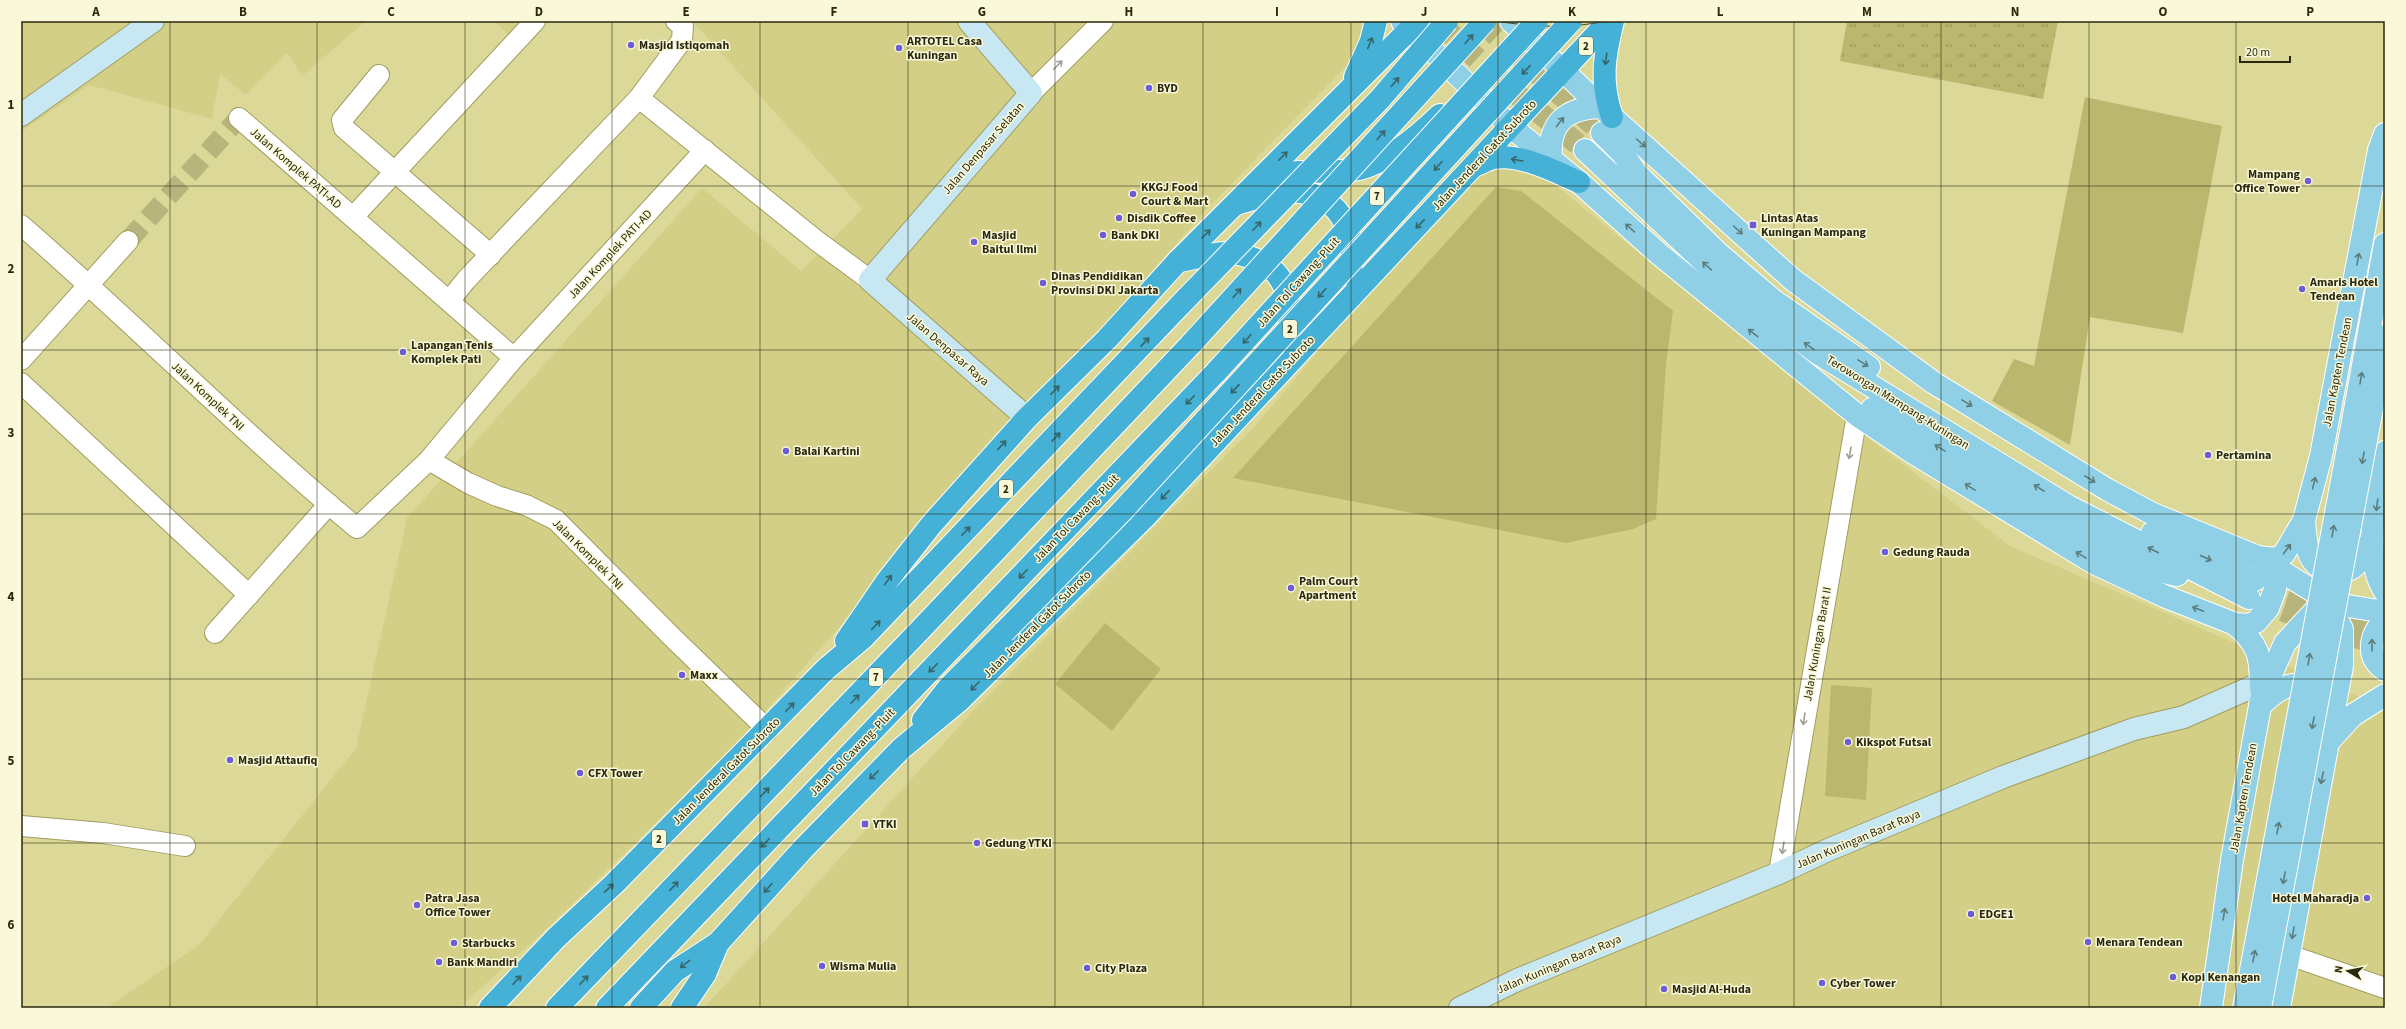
<svg xmlns="http://www.w3.org/2000/svg" width="2406" height="1029" viewBox="0 0 2406 1029" font-family="'Source Sans 3',sans-serif">
	<defs>
		<pattern id="park-tufts" width="24" height="20" patternUnits="userSpaceOnUse"><rect width="24" height="20" fill="#bcb76e"/><path d="M3 7l-1-3M5 7V3M7 7l1-3M15 17l-1-3M17 17v-4M19 17l1-3" fill="none" stroke="#999559"/></pattern>
	</defs>
	<rect width="100%" height="100%" fill="#dcd898"/>
	<g fill="#d4cf87">
		<path d="M21,21H366L302,76L287,53L246,95L220,74L212,119L89,85L21,132Z"/>
		<path d="M494,21H523L509,35Z"/>
		<path d="M695,21H1363L1360,52L1204,212L731,750L542,933L459,1008H106L199,945L356,748L407,518L702,188L801,271L862,209L694,23Z"/>
		<path d="M1514,161L1554,184L1836,413L2010,546L2385,708V1008H1499L1497,998L1464,1008H704L973,711L1256,425L1469,173Z"/>
	</g>
	<g fill="#bcb76e">
		<path d="M2085,97L2222,126L2183,333L2090,317L2070,445L1992,401L2014,359L2034,366Z"/>
		<path d="M1496,187L1521,191L1673,311L1666,364L1656,519L1633,529L1566,543L1233,478Z"/>
		<path d="M1105,623L1161,669L1112,731L1055,684Z"/>
		<path d="M1831,685L1872,688L1866,800L1825,796Z"/>
	</g>
	<path fill="url(#park-tufts)" d="M1847,21H2058L2043,99L1840,61Z"/>
	<g fill="none" stroke-linecap="round" stroke-linejoin="round">
		<path stroke="#b8b57c" stroke-width="20" stroke-dasharray="20 10" stroke-linecap="butt" d="M128,241L239,118"/>
		<g stroke="#b8b57c" stroke-width="22" stroke-dasharray="22 11" stroke-linecap="butt">
			<path d="M1437,21L1502,82L1585,150"/>
			<path d="M1481,21L1602,133"/>
			<path d="M2258,581L2385,627"/>
			<path d="M2252,599L2351,636L2385,645"/>
		</g>
		<defs>
			<g id="street">
				<path d="M379,75L342,120L344,128L491,255"/>
				<path d="M1031,93L1103,21"/>
				<path d="M639,98L682,40L683,26L676,21"/>
				<path d="M239,118L514,358"/>
				<path d="M353,217L535,21"/>
				<path d="M21,225C135,324 241,432 357,528L429,460L514,358L705,150"/>
				<path d="M449,301L466,280L639,98L817,241L870,280"/>
				<path d="M21,360L128,241"/>
				<path d="M21,383L249,595"/>
				<path d="M429,460L468,483L497,496L526,505L556,520L671,636L768,730"/>
				<path d="M215,633L329,504"/>
				<path d="M21,826L103,833L185,846"/>
				<path d="M1779,873L1857,415"/>
				<path d="M2289,955L2385,988"/>
			</g>
			<g id="secondary">
				<path d="M969,21L1031,93L870,280L1027,418"/>
				<path d="M21,115L153,21"/>
				<path d="M1460,1008L1517,980L1779,873L1828,850L2003,777L2134,729L2184,717L2261,683"/>
			</g>
			<g id="primary">
				<path d="M1402,21L1511,127L1579,182L1659,254L1857,415L1912,452L2094,563L2164,596L2235,624L2248,625L2256,622L2268,608L2275,589L2276,577L2270,564"/>
				<path d="M1511,21L1601,107L1793,280L1934,383L2108,490L2153,514L2258,557L2326,599L2348,606L2385,612"/>
				<path d="M1602,133L1623,154L1636,173L1719,254L1773,300L1869,367"/>
				<path d="M1585,150L1738,294L1816,352L2068,506L2249,598"/>
				<path d="M1551,158C1548,122 1567,108 1601,107"/>
				<path d="M1872,409L2078,532L2160,571L2177,575"/>
				<path d="M2354,416L2385,244"/>
				<path d="M2370,419L2385,336"/>
				<path d="M2385,452C2377,494 2361,554 2385,592"/>
				<path d="M2304,520C2306,542 2305,567 2332,571C2338,572 2345,572 2350,569C2360,565 2366,548 2372,539"/>
				<path d="M2152,533L2255,580"/>
				<path d="M2258,557L2275,559L2284,554L2304,520L2321,456L2379,150L2385,134"/>
				<path d="M2385,620C2370,634 2365,657 2385,670"/>
				<path d="M2235,624C2259,645 2261,656 2261,688"/>
				<path d="M2260,706C2278,688 2298,674 2321,695"/>
				<path d="M2330,740L2353,715L2385,695"/>
				<path d="M2211,1008L2232,860L2262,695L2285,643L2326,599"/>
				<path d="M2279,1008L2342,666V629L2328,603"/>
			</g>
			<g id="highway">
				<path d="M1355,77L1371,41L1376,21"/>
				<path d="M1612,117C1600,82 1604,57 1613,21"/>
				<path d="M1476,165C1482,163 1488,159 1494,158C1520,153 1556,172 1579,182"/>
				<path d="M1259,182C1271,178 1285,173 1298,172C1318,171 1338,173 1359,169C1388,162 1419,135 1440,115"/>
				<path d="M1236,204C1252,200 1270,192 1287,192C1337,189 1358,229 1350,274"/>
				<path d="M1178,261C1193,259 1209,254 1224,253C1235,252 1247,256 1257,260C1291,274 1293,310 1287,342"/>
				<path d="M846,641L887,581L931,525L1027,418L1107,339L1178,261L1418,21"/>
				<path d="M923,720L949,687L1004,632"/>
				<path d="M490,1008L556,938L614,884L826,669L864,637L1181,304"/>
				<path d="M557,1008L923,627L1192,343"/>
				<path d="M607,1008L1217,371"/>
				<path d="M641,1008L675,971L718,943"/>
				<path d="M682,1008L705,974L718,943L803,849L902,748L960,700L1145,517L1609,21"/>
			</g>
		</defs>
		<use href="#street" stroke="#a19d5f" stroke-width="22"/>
		<use href="#secondary" stroke="#a19d5f" stroke-width="24"/>
		<use href="#primary" stroke="#fff" stroke-width="24"/>
		<use href="#highway" stroke="#fff" stroke-width="24"/>
		<use href="#street" stroke="#fff" stroke-width="20"/>
		<use href="#secondary" stroke="#c7e8f3" stroke-width="22"/>
		<use href="#primary" stroke="#8fd0e7" stroke-width="22"/>
		<use href="#highway" stroke="#45b1d7" stroke-width="22"/>
		<path stroke="#4b4928" stroke-width="1" d="M1496,21C1532,27 1569,29 1606,21"/>
		<defs>
			<g id="primary-bridge">
				<path d="M2244,1008L2354,416"/>
				<path d="M2260,1008L2370,419"/>
			</g>
			<g id="highway-bridge">
				<path d="M1181,304L1380,99L1447,21"/>
				<path d="M1192,343L1485,21"/>
				<path d="M1217,371L1537,21"/>
				<path d="M1004,632L1123,510L1571,21"/>
			</g>
		</defs>
		<use href="#primary-bridge" stroke="#fff" stroke-width="24" stroke-linecap="butt"/>
		<use href="#highway-bridge" stroke="#fff" stroke-width="24" stroke-linecap="butt"/>
		<use href="#primary-bridge" stroke="#8fd0e7" stroke-width="22"/>
		<use href="#highway-bridge" stroke="#45b1d7" stroke-width="22"/>
	</g>
	<defs><path id="oneway-shaft" d="M-6 0H5M1.5-3L5.5 0L1.5 3" fill="none" stroke-width="1.6" stroke-linecap="round" stroke-linejoin="round"/></defs>
	<g stroke="#366668">
		<use href="#oneway-shaft" transform="translate(1469 39) rotate(-48)"/>
		<use href="#oneway-shaft" transform="translate(1370 43) rotate(-68)"/>
		<use href="#oneway-shaft" transform="translate(1606 59) rotate(97)"/>
		<use href="#oneway-shaft" transform="translate(1526 70) rotate(133)"/>
		<use href="#oneway-shaft" transform="translate(1395 82) rotate(-50)"/>
		<use href="#oneway-shaft" transform="translate(1381 135) rotate(-48)"/>
		<use href="#oneway-shaft" transform="translate(1283 156) rotate(-45)"/>
		<use href="#oneway-shaft" transform="translate(1517 160) rotate(-170)"/>
		<use href="#oneway-shaft" transform="translate(1438 166) rotate(132)"/>
		<use href="#oneway-shaft" transform="translate(1420 224) rotate(134)"/>
		<use href="#oneway-shaft" transform="translate(1257 226) rotate(-46)"/>
		<use href="#oneway-shaft" transform="translate(1206 234) rotate(-45)"/>
		<use href="#oneway-shaft" transform="translate(1237 293) rotate(-48)"/>
		<use href="#oneway-shaft" transform="translate(1322 293) rotate(132)"/>
		<use href="#oneway-shaft" transform="translate(1247 339) rotate(132)"/>
		<use href="#oneway-shaft" transform="translate(1145 342) rotate(-47)"/>
		<use href="#oneway-shaft" transform="translate(1235 389) rotate(133)"/>
		<use href="#oneway-shaft" transform="translate(1055 390) rotate(-45)"/>
		<use href="#oneway-shaft" transform="translate(1190 400) rotate(134)"/>
		<use href="#oneway-shaft" transform="translate(1056 437) rotate(-46)"/>
		<use href="#oneway-shaft" transform="translate(1002 445) rotate(-47)"/>
		<use href="#oneway-shaft" transform="translate(1165 495) rotate(133)"/>
		<use href="#oneway-shaft" transform="translate(966 531) rotate(-46)"/>
		<use href="#oneway-shaft" transform="translate(1023 574) rotate(134)"/>
		<use href="#oneway-shaft" transform="translate(888 580) rotate(-54)"/>
		<use href="#oneway-shaft" transform="translate(876 625) rotate(-46)"/>
		<use href="#oneway-shaft" transform="translate(933 668) rotate(134)"/>
		<use href="#oneway-shaft" transform="translate(975 686) rotate(135)"/>
		<use href="#oneway-shaft" transform="translate(855 699) rotate(-46)"/>
		<use href="#oneway-shaft" transform="translate(790 707) rotate(-46)"/>
		<use href="#oneway-shaft" transform="translate(874 775) rotate(136)"/>
		<use href="#oneway-shaft" transform="translate(765 792) rotate(-46)"/>
		<use href="#oneway-shaft" transform="translate(765 843) rotate(134)"/>
		<use href="#oneway-shaft" transform="translate(674 886) rotate(-46)"/>
		<use href="#oneway-shaft" transform="translate(609 888) rotate(-43)"/>
		<use href="#oneway-shaft" transform="translate(768 888) rotate(132)"/>
		<use href="#oneway-shaft" transform="translate(685 964) rotate(142)"/>
		<use href="#oneway-shaft" transform="translate(517 980) rotate(-47)"/>
		<use href="#oneway-shaft" transform="translate(584 980) rotate(-46)"/>
	</g>
	<g stroke="#9f9e93">
		<use href="#oneway-shaft" transform="translate(1058 65) rotate(-45)"/>
		<use href="#oneway-shaft" transform="translate(1850 453) rotate(100)"/>
		<use href="#oneway-shaft" transform="translate(1804 719) rotate(99)"/>
		<use href="#oneway-shaft" transform="translate(1783 848) rotate(99)"/>
	</g>
	<g stroke="#5c7c7a">
		<use href="#oneway-shaft" transform="translate(1560 122) rotate(-52)"/>
		<use href="#oneway-shaft" transform="translate(1641 143) rotate(42)"/>
		<use href="#oneway-shaft" transform="translate(1630 228) rotate(-138)"/>
		<use href="#oneway-shaft" transform="translate(1738 230) rotate(42)"/>
		<use href="#oneway-shaft" transform="translate(2358 259) rotate(-79)"/>
		<use href="#oneway-shaft" transform="translate(1707 266) rotate(-138)"/>
		<use href="#oneway-shaft" transform="translate(1753 333) rotate(-142)"/>
		<use href="#oneway-shaft" transform="translate(1809 346) rotate(-145)"/>
		<use href="#oneway-shaft" transform="translate(1863 363) rotate(32)"/>
		<use href="#oneway-shaft" transform="translate(2361 378) rotate(-80)"/>
		<use href="#oneway-shaft" transform="translate(1967 403) rotate(31)"/>
		<use href="#oneway-shaft" transform="translate(1940 448) rotate(-148)"/>
		<use href="#oneway-shaft" transform="translate(2363 458) rotate(100)"/>
		<use href="#oneway-shaft" transform="translate(2090 479) rotate(32)"/>
		<use href="#oneway-shaft" transform="translate(2314 483) rotate(-76)"/>
		<use href="#oneway-shaft" transform="translate(1970 487) rotate(-148)"/>
		<use href="#oneway-shaft" transform="translate(2039 488) rotate(-148)"/>
		<use href="#oneway-shaft" transform="translate(2377 505) rotate(98)"/>
		<use href="#oneway-shaft" transform="translate(2333 531) rotate(-80)"/>
		<use href="#oneway-shaft" transform="translate(2287 549) rotate(-53)"/>
		<use href="#oneway-shaft" transform="translate(2153 550) rotate(-153)"/>
		<use href="#oneway-shaft" transform="translate(2081 555) rotate(-149)"/>
		<use href="#oneway-shaft" transform="translate(2206 558) rotate(24)"/>
		<use href="#oneway-shaft" transform="translate(2198 609) rotate(-159)"/>
		<use href="#oneway-shaft" transform="translate(2372 645) rotate(-90)"/>
		<use href="#oneway-shaft" transform="translate(2309 659) rotate(-80)"/>
		<use href="#oneway-shaft" transform="translate(2313 723) rotate(101)"/>
		<use href="#oneway-shaft" transform="translate(2322 778) rotate(102)"/>
		<use href="#oneway-shaft" transform="translate(2278 828) rotate(-79)"/>
		<use href="#oneway-shaft" transform="translate(2284 878) rotate(101)"/>
		<use href="#oneway-shaft" transform="translate(2224 914) rotate(-81)"/>
		<use href="#oneway-shaft" transform="translate(2293 933) rotate(100)"/>
		<use href="#oneway-shaft" transform="translate(2254 956) rotate(-79)"/>
	</g>
	<path fill="none" stroke="#2a280e" stroke-width="1" stroke-opacity="0.55" d="M170,21V1008M317,21V1008M465,21V1008M612,21V1008M760,21V1008M908,21V1008M1055,21V1008M1203,21V1008M1351,21V1008M1498,21V1008M1646,21V1008M1794,21V1008M1941,21V1008M2089,21V1008M2236,21V1008M21,186H2385M21,350H2385M21,514H2385M21,679H2385M21,843H2385"/>
	<g fill="#6c5cd6" stroke="#f9f8d8" stroke-width="1.5">
		<circle cx="631" cy="45" r="4"/>
		<circle cx="899" cy="48" r="4"/>
		<circle cx="1149" cy="88" r="4"/>
		<circle cx="2308" cy="181" r="4"/>
		<circle cx="1133" cy="194" r="4"/>
		<circle cx="1119" cy="218" r="4"/>
		<rect x="1749" y="221" width="8" height="8" rx="2"/>
		<circle cx="1103" cy="235" r="4"/>
		<circle cx="974" cy="242" r="4"/>
		<circle cx="1043" cy="283" r="4"/>
		<circle cx="2302" cy="289" r="4"/>
		<circle cx="403" cy="352" r="4"/>
		<circle cx="786" cy="451" r="4"/>
		<circle cx="2208" cy="455" r="4"/>
		<circle cx="1885" cy="552" r="4"/>
		<circle cx="1291" cy="588" r="4"/>
		<circle cx="682" cy="675" r="4"/>
		<circle cx="1848" cy="742" r="4"/>
		<circle cx="230" cy="760" r="4"/>
		<circle cx="580" cy="773" r="4"/>
		<rect x="861" y="820" width="8" height="8" rx="2"/>
		<circle cx="977" cy="843" r="4"/>
		<circle cx="2367" cy="898" r="4"/>
		<circle cx="417" cy="905" r="4"/>
		<circle cx="1971" cy="914" r="4"/>
		<circle cx="2088" cy="942" r="4"/>
		<circle cx="454" cy="943" r="4"/>
		<circle cx="439" cy="962" r="4"/>
		<circle cx="822" cy="966" r="4"/>
		<circle cx="1087" cy="968" r="4"/>
		<circle cx="2173" cy="977" r="4"/>
		<circle cx="1822" cy="983" r="4"/>
		<circle cx="1664" cy="989" r="4"/>
	</g>
	<g text-anchor="middle" stroke-width="3" stroke-linejoin="round" paint-order="stroke">
		<g fill="#f9f8d8" stroke="#68664b" stroke-width="1">
			<rect x="1579" y="37" width="14" height="18" rx="3"/>
			<rect x="1370" y="187" width="14" height="18" rx="3"/>
			<rect x="1283" y="320" width="14" height="18" rx="3"/>
			<rect x="999" y="480" width="14" height="18" rx="3"/>
			<rect x="869" y="668" width="14" height="18" rx="3"/>
			<rect x="652" y="830" width="14" height="18" rx="3"/>
		</g>
		<g font-size="11" font-weight="bold" fill="#2a280e">
			<text x="1586" y="50">2</text>
			<text x="1377" y="200">7</text>
			<text x="1290" y="333">2</text>
			<text x="1006" y="493">2</text>
			<text x="876" y="681">7</text>
			<text x="659" y="843">2</text>
		</g>
		<g font-size="12" font-weight="bold" fill="#2a280e" stroke="#f9f8d8" text-anchor="start">
			<text x="907" y="45">ARTOTEL Casa<tspan x="907" dy="14">Kuningan</tspan></text>
			<text x="639" y="49">Masjid Istiqomah</text>
			<text x="1157" y="92">BYD</text>
			<text x="2300" y="178" text-anchor="end">Mampang<tspan x="2300" dy="14">Office Tower</tspan></text>
			<text x="1141" y="191">KKGJ Food<tspan x="1141" dy="14">Court &amp; Mart</tspan></text>
			<text x="1127" y="222">Disdik Coffee</text>
			<text x="1761" y="222">Lintas Atas<tspan x="1761" dy="14">Kuningan Mampang</tspan></text>
			<text x="982" y="239">Masjid<tspan x="982" dy="14">Baitul Ilmi</tspan></text>
			<text x="1111" y="239">Bank DKI</text>
			<text x="1051" y="280">Dinas Pendidikan<tspan x="1051" dy="14">Provinsi DKI Jakarta</tspan></text>
			<text x="2310" y="286">Amaris Hotel<tspan x="2310" dy="14">Tendean</tspan></text>
			<text x="411" y="349">Lapangan Tenis<tspan x="411" dy="14">Komplek Pati</tspan></text>
			<text x="794" y="455">Balai Kartini</text>
			<text x="2216" y="459">Pertamina</text>
			<text x="1893" y="556">Gedung Rauda</text>
			<text x="1299" y="585">Palm Court<tspan x="1299" dy="14">Apartment</tspan></text>
			<text x="690" y="679">Maxx</text>
			<text x="1856" y="746">Kikspot Futsal</text>
			<text x="238" y="764">Masjid Attaufiq</text>
			<text x="588" y="777">CFX Tower</text>
			<text x="873" y="828">YTKI</text>
			<text x="985" y="847">Gedung YTKI</text>
			<text x="425" y="902">Patra Jasa<tspan x="425" dy="14">Office Tower</tspan></text>
			<text x="2359" y="902" text-anchor="end">Hotel Maharadja</text>
			<text x="1979" y="918">EDGE1</text>
			<text x="2096" y="946">Menara Tendean</text>
			<text x="462" y="947">Starbucks</text>
			<text x="447" y="966">Bank Mandiri</text>
			<text x="830" y="970">Wisma Mulia</text>
			<text x="1095" y="972">City Plaza</text>
			<text x="2181" y="981">Kopi Kenangan</text>
			<text x="1830" y="987">Cyber Tower</text>
			<text x="1672" y="993">Masjid Al-Huda</text>
		</g>
		<g font-size="12" fill="#2a280e" stroke="#f9f8d8">
			<text transform="translate(983 148) rotate(-49)" y="4">Jalan Denpasar Selatan</text>
			<text transform="translate(1484 155) rotate(-47)" y="4">Jalan Jenderal Gatot Subroto</text>
			<text transform="translate(296 168) rotate(41)" y="4">Jalan Komplek PATI-AD</text>
			<text transform="translate(610 254) rotate(-47)" y="4">Jalan Komplek PATI-AD</text>
			<text transform="translate(1298 282) rotate(-48)" y="4">Jalan Tol Cawang–Pluit</text>
			<text transform="translate(948 349) rotate(41)" y="4">Jalan Denpasar Raya</text>
			<text transform="translate(2337 372) rotate(-79)" y="4">Jalan Kapten Tendean</text>
			<text transform="translate(1262 391) rotate(-47)" y="4">Jalan Jenderal Gatot Subroto</text>
			<text transform="translate(208 396) rotate(43)" y="4">Jalan Komplek TNI</text>
			<text transform="translate(1898 402) rotate(32)" y="4">Terowongan Mampang-Kuningan</text>
			<text transform="translate(1076 518) rotate(-46)" y="4">Jalan Tol Cawang–Pluit</text>
			<text transform="translate(588 554) rotate(45)" y="4">Jalan Komplek TNI</text>
			<text transform="translate(1037 624) rotate(-45)" y="4">Jalan Jenderal Gatot Subroto</text>
			<text transform="translate(1817 644) rotate(-80)" y="4">Jalan Kuningan Barat II</text>
			<text transform="translate(852 752) rotate(-46)" y="4">Jalan Tol Cawang–Pluit</text>
			<text transform="translate(726 771) rotate(-45)" y="4">Jalan Jenderal Gatot Subroto</text>
			<text transform="translate(2243 798) rotate(-80)" y="4">Jalan Kapten Tendean</text>
			<text transform="translate(1858 839) rotate(-23)" y="4">Jalan Kuningan Barat Raya</text>
			<text transform="translate(1559 964) rotate(-23)" y="4">Jalan Kuningan Barat Raya</text>
		</g>
	</g>
	<rect width="2406" height="1029" fill="none" stroke="#f9f8d8" stroke-width="44"/>
	<g transform="translate(2348 971) rotate(280)" stroke="#f9f8d8" stroke-width="3" paint-order="stroke">
	<path d="M0-3L7 15L0 10L-7 15Z" fill="#2a280e"/>
	<text y="-6" font-size="11" font-weight="bold" text-anchor="middle" fill="#2a280e">N</text>
	</g>
	<path d="M2240 56v6h50v-6" fill="none" stroke="#2a280e" stroke-width="2"/>
	<text x="2246" y="56" font-size="12" fill="#2a280e" stroke="#f9f8d8" stroke-width="3" paint-order="stroke">20 m</text>
	<rect x="22" y="22" width="2362" height="985" fill="none" stroke="#2a280e" stroke-width="1.5"/>
	<g font-size="13" text-anchor="middle" font-weight="bold" fill="#2a280e">
		<text x="96" y="16">A</text>
		<text x="243" y="16">B</text>
		<text x="391" y="16">C</text>
		<text x="539" y="16">D</text>
		<text x="686" y="16">E</text>
		<text x="834" y="16">F</text>
		<text x="982" y="16">G</text>
		<text x="1129" y="16">H</text>
		<text x="1277" y="16">I</text>
		<text x="1424" y="16">J</text>
		<text x="1572" y="16">K</text>
		<text x="1720" y="16">L</text>
		<text x="1867" y="16">M</text>
		<text x="2015" y="16">N</text>
		<text x="2163" y="16">O</text>
		<text x="2310" y="16">P</text>
		<text x="11" y="109">1</text>
		<text x="11" y="273">2</text>
		<text x="11" y="437">3</text>
		<text x="11" y="601">4</text>
		<text x="11" y="765">5</text>
		<text x="11" y="929">6</text>
	</g>
</svg>
